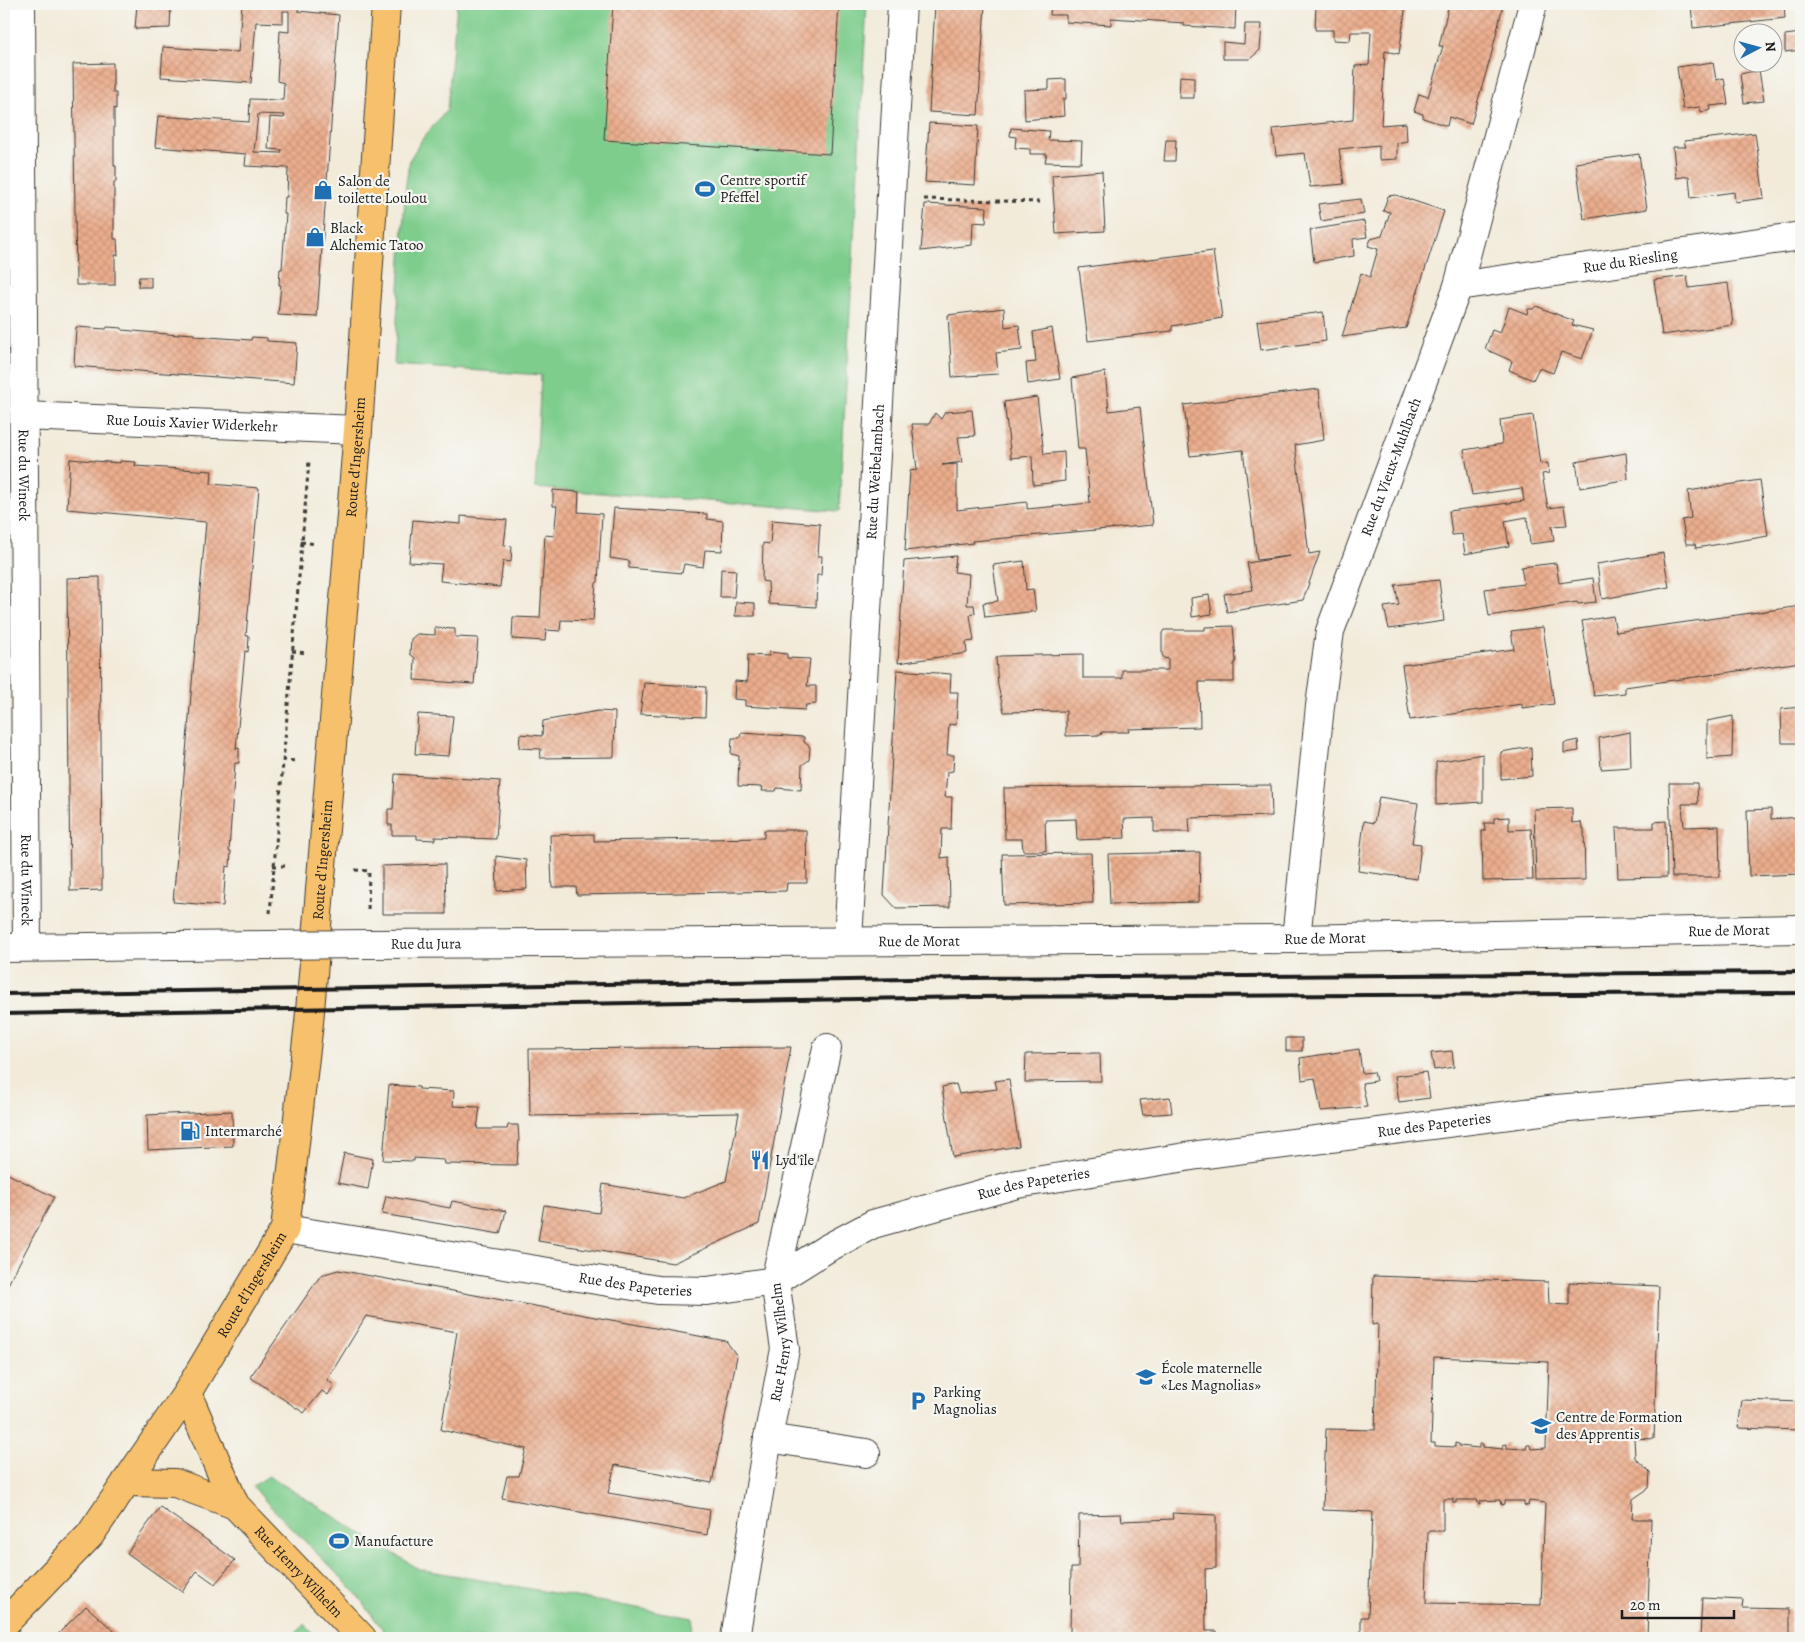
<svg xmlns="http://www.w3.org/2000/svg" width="1805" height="1642" viewBox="0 0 1805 1642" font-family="Alegreya,serif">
	<defs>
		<pattern id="building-cross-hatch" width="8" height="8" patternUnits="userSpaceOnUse" patternTransform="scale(1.25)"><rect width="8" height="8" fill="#ebad8d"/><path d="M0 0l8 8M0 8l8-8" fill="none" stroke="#c99479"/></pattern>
	</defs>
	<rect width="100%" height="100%" fill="#f6f6f2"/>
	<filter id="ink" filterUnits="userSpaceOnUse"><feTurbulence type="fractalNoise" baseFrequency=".02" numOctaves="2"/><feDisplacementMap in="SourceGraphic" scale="10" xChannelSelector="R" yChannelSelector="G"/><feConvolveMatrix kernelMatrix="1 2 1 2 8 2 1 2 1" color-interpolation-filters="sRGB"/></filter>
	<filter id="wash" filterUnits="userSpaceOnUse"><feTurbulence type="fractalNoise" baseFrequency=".0096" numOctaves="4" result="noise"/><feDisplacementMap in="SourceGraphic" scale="20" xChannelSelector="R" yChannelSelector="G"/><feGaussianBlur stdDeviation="1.12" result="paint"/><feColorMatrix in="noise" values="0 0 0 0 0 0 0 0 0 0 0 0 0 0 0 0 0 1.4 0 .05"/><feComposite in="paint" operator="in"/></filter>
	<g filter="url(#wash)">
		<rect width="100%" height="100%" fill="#f2ebda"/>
		<g fill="#7ecd8d" stroke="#4d7454">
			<path d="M457,4H867L839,511L535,488L541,375L394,365L406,183L410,159L423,138L447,110Z"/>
			<path d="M269,1476L419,1569L693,1618L690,1638H389L355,1592L268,1504L253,1486Z"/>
			<path d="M305,1624L315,1638H291Z"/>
		</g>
		<g id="blocks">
			<g fill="url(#building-cross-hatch)" fill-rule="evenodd">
				<path d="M137,4H171L170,28L135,29Z"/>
				<path d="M242,4H299L298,11L339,15L317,317L278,315L281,285H279L280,269H282L286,214H284L285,197H287L288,168L245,166L246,154L155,147L158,116L249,122L250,99L283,100L284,83L277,81L280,31L289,32V11H283V23L256,22L251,83L161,77L163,47L238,52ZM258,114L285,115L284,118L270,117L268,149L282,150L281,153L254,152Z"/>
				<path d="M613,4H839L830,154L604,140Z"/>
				<path d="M935,4H985L978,115L929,112Z"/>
				<path d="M1051,4H1236L1235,29L1184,26V23L1126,19L1111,18V25L1066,22V15H1050Z"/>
				<path d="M1316,4H1406L1399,54L1385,51L1381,125L1406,123L1407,141L1397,143V159L1379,160V145L1339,149L1344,184L1310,187L1305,153L1276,156L1273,129L1353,120L1355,66L1369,65L1371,32H1351L1350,41L1333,40V30H1315Z"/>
				<path d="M1449,4H1498L1503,5L1491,56L1471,124L1449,117L1447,126L1423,118V114L1414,111L1419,94L1428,97L1443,46H1439Z"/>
				<path d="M1691,4H1784L1785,18L1693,28Z"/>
				<path d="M1245,24H1262L1260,50L1250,59H1223V42L1244,44Z"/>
				<path d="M1801,33V50L1785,52V35Z"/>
				<path d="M1713,62L1716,80L1724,78L1728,104L1710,106L1711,110L1701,112L1700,107L1683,109L1677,67Z"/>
				<path d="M113,63V93H116V109L114,108V166H116V182H114V239H117L118,255H115V285H76L73,64Z"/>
				<path d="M1759,70L1764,101L1744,103L1740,74Z"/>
				<path d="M1180,76L1194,77V98H1179Z"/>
				<path d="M1066,79V99H1063L1064,116L1025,120L1024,90L1049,89V80Z"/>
				<path d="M929,123L978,126L975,185L925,182Z"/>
				<path d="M1011,128L1049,131L1048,140L1082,141L1081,163L1045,162L1047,154H1030V149L1015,148L1016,137L1010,136Z"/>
				<path d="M1755,133L1764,198L1735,202L1734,192L1691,198L1689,176L1676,178L1673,147H1686L1684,141Z"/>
				<path d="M1166,140H1176L1175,161H1164Z"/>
				<path d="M1639,154L1647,209L1584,219L1576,163Z"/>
				<path d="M1102,171L1105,231L1056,234L1052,175Z"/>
				<path d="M1396,195L1444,211L1406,328L1342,337L1361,273L1370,277L1378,249L1368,246L1371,239L1382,236L1390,212L1383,211L1388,196Z"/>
				<path d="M1361,199L1364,214L1321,221L1318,204Z"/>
				<path d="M925,204L987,207L986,223L973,222L972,245L921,251Z"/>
				<path d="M1364,221L1367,237L1353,239L1354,256L1314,262L1310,230Z"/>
				<path d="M1213,251L1222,318L1172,326V331L1088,341L1079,268Z"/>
				<path d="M1687,276L1689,288L1728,283L1733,325L1662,335L1654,280Z"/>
				<path d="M139,277H151V287H138Z"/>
				<path d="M1536,306L1574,321L1572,325L1593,330L1582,359L1561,352L1553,373L1539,368L1533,380L1509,370L1512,361L1485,349L1492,330L1500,333L1509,307L1527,314L1528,309H1533Z"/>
				<path d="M1004,308L1005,327L1019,325L1022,350L996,353L998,374L952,377L948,315Z"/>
				<path d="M1323,312L1326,341L1261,350L1257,321Z"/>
				<path d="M76,327L106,329L107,327L122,328V330L179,335V333L194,334L195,336L251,340L252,337L267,338V341L297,343L294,383L74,366Z"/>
				<path d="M1052,328L1060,379L1028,384L1026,363L1036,362L1033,332Z"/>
				<path d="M1105,372L1109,411L1140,407L1153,525L972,541L973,543L905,551L910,471L917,470L912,424H929L935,413L941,419L945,412L972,410L975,436L958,437L962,462L942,465L957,464V510L1027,502V509L1090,503L1085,449H1078L1072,378Z"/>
				<path d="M1319,389L1324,440L1295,445L1309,554L1320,552L1303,600L1227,612L1224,594L1253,590L1247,563L1290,556L1257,560L1243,450L1190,456L1184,405Z"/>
				<path d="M1037,397L1044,454L1064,452L1065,481L1033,485L1032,456L1011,458L1004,402Z"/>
				<path d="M1533,415L1540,464L1548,463L1549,473L1542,474L1548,508L1564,506L1567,525L1552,526L1554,541L1530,544L1527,517L1505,521L1509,546L1465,554L1462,534L1452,535L1449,511L1524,501L1522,488L1472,495L1464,450L1502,444L1500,420Z"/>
				<path d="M1626,453L1628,479L1580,488L1576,462Z"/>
				<path d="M70,459L120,463V461L136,462L135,466L212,471L211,484L259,488L246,636H249L248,652L245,651L236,749L239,748V763H235L229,851H231L230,867L226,866L223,906L173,902L206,522L67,509Z"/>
				<path d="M1760,480L1768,536L1696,548L1695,544H1686L1682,520L1691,518L1688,491Z"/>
				<path d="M553,490L579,492L578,512L602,514L598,582L596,583L593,621L561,620L560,631L546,630L545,641L512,639L513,617L540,618L545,535L554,536L557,506H553Z"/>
				<path d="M614,508L707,514V519L723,521L722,551L705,550L703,567L684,564L682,573L629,568V561L610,558Z"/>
				<path d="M461,516L507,520L504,545L512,546L511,562L503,561L500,587L440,581L442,564L409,562L413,520L461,524Z"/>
				<path d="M772,520L820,524L818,556H822L821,575H817L816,607L769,604L768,582L762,581L763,543L770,544Z"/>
				<path d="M1663,553L1669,587L1602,599L1597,564Z"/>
				<path d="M956,556L954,572L969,574L967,605H974L975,613L970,615L974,641L966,642L967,653L898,663L904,561Z"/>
				<path d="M1024,561L1026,590L1033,589L1036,611L985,617L983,603L998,601L993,565Z"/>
				<path d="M1556,563L1559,583L1593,578L1596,602L1578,604L1577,602L1489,616L1485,589L1524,584L1521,567Z"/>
				<path d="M721,569L736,570L734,597H720Z"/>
				<path d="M100,577L102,890L70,891L67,578Z"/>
				<path d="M1439,580L1444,621L1389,629L1384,607L1399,605L1395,585Z"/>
				<path d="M1209,595L1212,614L1192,617L1191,598Z"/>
				<path d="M736,602L755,603V616H735Z"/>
				<path d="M1801,606V662L1625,687V693L1594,696L1582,621L1613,616L1616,632Z"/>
				<path d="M1233,626L1236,661L1234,664V682H1199L1200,727L1128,729L1129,732H1102L1101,735L1066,736V711L1004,712L998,686L996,658L1000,656L1083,654V678H1122V670H1168V658L1165,659L1162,655V633L1164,630H1205V627Z"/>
				<path d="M1543,627L1554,704L1522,708V704L1410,720L1402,665L1514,649L1511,631Z"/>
				<path d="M435,628L455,629V637L478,638L474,684L414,680L415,658L410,654L411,639L417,634L435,635Z"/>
				<path d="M769,652L787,654V658L810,659L807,686H816V704L806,705L805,710L745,706V700L734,699L735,681L747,682L748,655L769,656Z"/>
				<path d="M897,670L951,674L950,692H958L956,725L949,724L947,755H954L953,771L947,772L945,797H952L951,829H942L941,858L949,857L950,907L896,908L884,895Z"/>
				<path d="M644,683L706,687L705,717L640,714Z"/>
				<path d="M1801,707V743H1782L1781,709Z"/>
				<path d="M598,711L615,712L614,757L540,758L541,749L519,748L520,734L542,736L543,721Z"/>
				<path d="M418,714L453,716L449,756L415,754Z"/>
				<path d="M1733,716L1732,757L1707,759V721Z"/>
				<path d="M1630,732L1631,767L1601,769L1599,738Z"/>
				<path d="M741,733L804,737V742L810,747L809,760L802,765L801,790L777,788L776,791H762L763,787L738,786L739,756L731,754L732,738H740Z"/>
				<path d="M1578,740L1579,751L1564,753V743Z"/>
				<path d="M1531,747L1532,776L1501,779V752Z"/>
				<path d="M1483,754V802L1436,805V762Z"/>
				<path d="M395,774L500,781L496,839L435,837V840L417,839V835H392V825H388V809H393Z"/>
				<path d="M1669,783H1697L1698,804H1682L1684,827L1719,826L1720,877H1672Z"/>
				<path d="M1271,785L1272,816L1189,818L1190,832H1154V818L1124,819L1125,838L1077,840L1076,819L1045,820L1046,851H1023L1022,839H1005L1004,788Z"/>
				<path d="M1379,797L1418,803L1412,843L1421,844L1417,879L1358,871L1364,821L1374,823Z"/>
				<path d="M1572,808V823L1581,822L1582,828H1584L1585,880L1536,881L1534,809Z"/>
				<path d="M1771,809V819L1801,817V874L1749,876L1747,810Z"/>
				<path d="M1509,817V830L1531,829L1533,880L1483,881L1482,831H1485L1484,823H1494V818Z"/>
				<path d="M1666,821L1667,877L1618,878L1616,828H1654V822Z"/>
				<path d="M764,830H806L807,883H787L786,891L577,895L576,887H552L550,835L594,834V841L764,838Z"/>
				<path d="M1200,852L1199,902L1110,904L1108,854Z"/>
				<path d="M1091,853L1093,903L1004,905L1002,854Z"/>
				<path d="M496,856L526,860L527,889L497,891Z"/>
				<path d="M445,864L446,914H382V866Z"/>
				<rect x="1286" y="1038" width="16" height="13"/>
				<path d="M791,1047L759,1224L673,1263L538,1241L544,1205L599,1213L603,1184L683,1198L726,1181L739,1113L530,1116L529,1049Z"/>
				<path d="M1359,1049L1362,1073L1374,1072L1376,1081L1362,1083L1367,1107L1321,1111L1315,1078L1302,1080L1300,1058Z"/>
				<path d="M1452,1051L1454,1067L1434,1070L1431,1053Z"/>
				<path d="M1100,1053L1101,1081L1025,1082L1026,1054Z"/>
				<path d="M1426,1072L1430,1098L1399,1102L1395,1076Z"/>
				<path d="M1009,1079L1019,1146L953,1157L942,1087L956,1084L959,1094L997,1089L995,1081Z"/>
				<path d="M389,1085L419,1087V1089L454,1091L453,1106L480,1107L477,1129H507L508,1125H518L519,1140L517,1165L445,1164L444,1160L414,1158V1161L383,1160Z"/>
				<path d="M1170,1097L1172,1113L1143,1115L1140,1100Z"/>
				<path d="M232,1111L233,1146L148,1150L147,1115Z"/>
				<path d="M344,1153L373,1159L368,1189L338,1183Z"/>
				<path d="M4,1172L54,1197L4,1292Z"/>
				<path d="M386,1196L450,1208L452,1201L506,1211L500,1234L382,1214Z"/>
				<path d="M338,1270L726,1341L737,1356L712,1483L615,1465L608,1493L710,1510L707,1535L502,1498L507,1476H519L526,1449L441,1430L457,1332L366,1316L327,1380L334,1385L328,1395L322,1391L304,1413L250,1377L321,1275Z"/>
				<path d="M1373,1276L1548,1282L1549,1304L1569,1305V1282L1659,1286L1654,1439L1634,1438L1635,1458L1650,1472L1649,1488L1633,1499L1632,1519H1651L1647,1638H1361V1617H1368L1372,1512L1323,1510L1326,1429L1375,1430L1378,1324L1372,1325ZM1434,1357L1549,1362L1546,1448L1531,1449L1530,1445H1527L1526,1449L1507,1448V1444L1503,1445V1449L1483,1447V1444H1479V1448L1459,1446V1444L1455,1443V1447L1435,1446V1443H1431ZM1443,1499H1453V1503H1456V1500H1476L1477,1503L1480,1504V1501L1500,1500L1501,1505L1504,1504V1501H1524V1505L1528,1506L1529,1501L1545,1503L1541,1605L1426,1603L1428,1531H1443Z"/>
				<path d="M1742,1400L1801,1402V1430L1738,1428Z"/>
				<path d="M160,1507L235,1560L215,1584L197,1571L182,1592L127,1553Z"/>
				<path d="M1172,1513L1216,1515V1568L1205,1569L1206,1631H1217V1638H1078V1633H1070L1071,1568H1078L1079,1515L1121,1514L1122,1521L1173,1519Z"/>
				<path d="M1702,1598L1743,1600L1742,1608L1790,1609V1638H1700Z"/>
				<path d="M86,1606L122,1638H54Z"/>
			</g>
		</g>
	</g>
	<g filter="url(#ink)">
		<use href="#blocks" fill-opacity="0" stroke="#3c3b38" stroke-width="1"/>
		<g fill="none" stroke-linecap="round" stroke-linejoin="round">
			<defs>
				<g id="minor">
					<path id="s1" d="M21,4L27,947"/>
					<path id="s2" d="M1458,286L1801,236"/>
					<path id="s3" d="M24,416L358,430"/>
					<path id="s4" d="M1296,939L1320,706L1330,631L1458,286L1533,4"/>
					<path id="s5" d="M848,940L902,4"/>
					<path id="s6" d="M367,944L1296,939L1801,929"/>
					<path d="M4,948L267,945"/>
					<path id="s7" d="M285,1229L658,1290L707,1291L775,1281L826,1249L873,1224L1017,1184L1198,1155L1557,1109L1728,1094L1801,1090"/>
					<path d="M768,1438L866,1453"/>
					<path id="s8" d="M735,1638L768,1438L785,1349L775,1281L827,1048"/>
				</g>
				<g id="major">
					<path id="s9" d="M187,1393L235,1505L362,1638"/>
					<path d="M126,1482L175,1483L235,1505"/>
					<path id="s10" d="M4,1624L90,1535L187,1393L285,1229L309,1023L358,430L386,4"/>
				</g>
			</defs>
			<use href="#minor" stroke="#3c3b38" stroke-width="30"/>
			<use href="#major" stroke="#3c3b38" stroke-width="30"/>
			<g stroke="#3c3b38" stroke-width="3" stroke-dasharray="4 4" stroke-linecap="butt">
				<path d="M924,199L1039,202"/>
				<path d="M301,542L316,544"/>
				<path d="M292,651L306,653"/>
				<path d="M282,760L297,761"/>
				<path d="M273,866H289"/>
				<path d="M355,870L369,871L368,911"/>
				<path d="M270,913L309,461"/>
			</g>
			<use href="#minor" stroke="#fff" stroke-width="28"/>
			<use href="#major" stroke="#f7c06c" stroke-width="28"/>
			<g stroke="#1c1c1c" stroke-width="4">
				<path d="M4,994L971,978L1801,972"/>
				<path d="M4,1014L972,997L1801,993"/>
			</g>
			<defs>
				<path id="minor-bridge" d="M267,945L367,944"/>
			</defs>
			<use href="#minor-bridge" stroke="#3c3b38" stroke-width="30" stroke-linecap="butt"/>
			<use href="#minor-bridge" stroke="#fff" stroke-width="28"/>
		</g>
	</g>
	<defs>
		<symbol id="stadium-bare" viewBox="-9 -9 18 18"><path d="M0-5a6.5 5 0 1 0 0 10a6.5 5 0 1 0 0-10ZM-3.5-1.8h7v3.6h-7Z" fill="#1f6fb2" stroke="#f6f6f2" stroke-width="2.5" paint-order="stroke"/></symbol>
		<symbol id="shop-bare" viewBox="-9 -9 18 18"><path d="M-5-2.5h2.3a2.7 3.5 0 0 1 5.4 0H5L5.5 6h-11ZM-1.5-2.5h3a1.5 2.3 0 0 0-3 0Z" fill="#1f6fb2" stroke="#f6f6f2" stroke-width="2.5" paint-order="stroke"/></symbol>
		<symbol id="fuel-bare" viewBox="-9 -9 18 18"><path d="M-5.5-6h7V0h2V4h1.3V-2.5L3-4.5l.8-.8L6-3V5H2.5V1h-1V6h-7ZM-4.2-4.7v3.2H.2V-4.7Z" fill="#1f6fb2" stroke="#f6f6f2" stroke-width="2.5" paint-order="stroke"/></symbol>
		<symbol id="restaurant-bare" viewBox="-9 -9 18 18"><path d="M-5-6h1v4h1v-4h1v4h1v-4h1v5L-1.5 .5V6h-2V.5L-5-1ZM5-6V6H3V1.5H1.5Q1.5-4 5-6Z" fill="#1f6fb2" stroke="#f6f6f2" stroke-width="2.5" paint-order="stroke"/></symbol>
		<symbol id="school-bare" viewBox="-9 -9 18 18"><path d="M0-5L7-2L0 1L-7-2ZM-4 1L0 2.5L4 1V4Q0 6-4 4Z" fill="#1f6fb2" stroke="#f6f6f2" stroke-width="2.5" paint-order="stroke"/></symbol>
		<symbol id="parking-bare" viewBox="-9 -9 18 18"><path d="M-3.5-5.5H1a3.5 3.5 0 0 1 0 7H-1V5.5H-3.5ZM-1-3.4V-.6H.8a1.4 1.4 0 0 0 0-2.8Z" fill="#1f6fb2" stroke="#f6f6f2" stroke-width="2.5" paint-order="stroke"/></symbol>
	</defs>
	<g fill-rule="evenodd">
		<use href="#stadium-bare" x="691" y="175" width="28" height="28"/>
		<use href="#shop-bare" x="309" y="176" width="28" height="28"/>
		<use href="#shop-bare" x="301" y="223" width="28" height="28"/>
		<use href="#fuel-bare" x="176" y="1117" width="28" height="28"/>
		<use href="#restaurant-bare" x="746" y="1146" width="28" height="28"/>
		<use href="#school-bare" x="1132" y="1363" width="28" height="28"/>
		<use href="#parking-bare" x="904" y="1387" width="28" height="28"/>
		<use href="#school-bare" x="1527" y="1412" width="28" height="28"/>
		<use href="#stadium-bare" x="325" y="1527" width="28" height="28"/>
	</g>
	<g text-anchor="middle" stroke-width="4.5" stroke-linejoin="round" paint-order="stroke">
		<g font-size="15" fill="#1c1c1c" stroke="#f6f6f2" text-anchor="start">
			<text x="720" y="185">Centre sportif<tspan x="720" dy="17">Pfeffel</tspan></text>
			<text x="338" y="186">Salon de<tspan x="338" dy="17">toilette Loulou</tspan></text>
			<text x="330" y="233">Black<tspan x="330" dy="17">Alchemic Tatoo</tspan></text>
			<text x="205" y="1136">Intermarché</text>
			<text x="775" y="1165">Lyd'île</text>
			<text x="1161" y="1373">École maternelle<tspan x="1161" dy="17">«Les Magnolias»</tspan></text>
			<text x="933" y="1397">Parking<tspan x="933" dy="17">Magnolias</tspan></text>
			<text x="1556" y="1422">Centre de Formation<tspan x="1556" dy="17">des Apprentis</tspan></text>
			<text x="354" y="1546">Manufacture</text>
		</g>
		<g font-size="15" fill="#1c1c1c" stroke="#f6f6f2">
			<text dy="5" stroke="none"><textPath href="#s2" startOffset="174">Rue du Riesling</textPath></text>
			<text dy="5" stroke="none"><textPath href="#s3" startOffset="168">Rue Louis Xavier Widerkehr</textPath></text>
			<text dy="5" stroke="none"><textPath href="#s10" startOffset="1262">Route d'Ingersheim</textPath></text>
			<text dy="5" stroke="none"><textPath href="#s4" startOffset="485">Rue du Vieux-Muhlbach</textPath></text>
			<text dy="5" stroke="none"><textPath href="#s5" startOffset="469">Rue du Weibelambach</textPath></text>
			<text dy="5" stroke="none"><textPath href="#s1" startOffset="471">Rue du Wineck</textPath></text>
			<text dy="5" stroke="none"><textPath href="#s10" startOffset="858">Route d'Ingersheim</textPath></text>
			<text dy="5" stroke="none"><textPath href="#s1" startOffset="876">Rue du Wineck</textPath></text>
			<text dy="5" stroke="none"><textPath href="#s6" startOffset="1362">Rue de Morat</textPath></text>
			<text dy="5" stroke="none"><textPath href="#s6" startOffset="958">Rue de Morat</textPath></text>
			<text dy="5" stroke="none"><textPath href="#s6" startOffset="552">Rue de Morat</textPath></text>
			<text dy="5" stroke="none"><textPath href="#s6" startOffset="59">Rue du Jura</textPath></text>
			<text dy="5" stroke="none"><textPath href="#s7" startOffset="1180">Rue des Papeteries</textPath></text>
			<text dy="5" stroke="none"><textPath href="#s7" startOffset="775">Rue des Papeteries</textPath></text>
			<text dy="5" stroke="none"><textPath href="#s10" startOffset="422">Route d'Ingersheim</textPath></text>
			<text dy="5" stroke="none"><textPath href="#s7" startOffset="355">Rue des Papeteries</textPath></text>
			<text dy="5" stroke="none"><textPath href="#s8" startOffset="300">Rue Henry Wilhelm</textPath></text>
			<text dy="5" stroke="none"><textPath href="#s9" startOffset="214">Rue Henry Wilhelm</textPath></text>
		</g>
	</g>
	<rect width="1805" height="1642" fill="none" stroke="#f6f6f2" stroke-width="20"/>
	<g transform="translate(1758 48) rotate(84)"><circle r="24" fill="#f6f6f2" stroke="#9f9f9c"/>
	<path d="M0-4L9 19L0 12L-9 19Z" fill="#1f6fb2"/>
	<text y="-8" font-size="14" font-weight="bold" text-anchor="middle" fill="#1c1c1c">N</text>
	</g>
	<path d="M1622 1610v8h112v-8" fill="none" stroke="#1c1c1c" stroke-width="2.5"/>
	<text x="1630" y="1610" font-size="15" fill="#1c1c1c" stroke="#f6f6f2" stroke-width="4" paint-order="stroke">20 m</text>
</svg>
